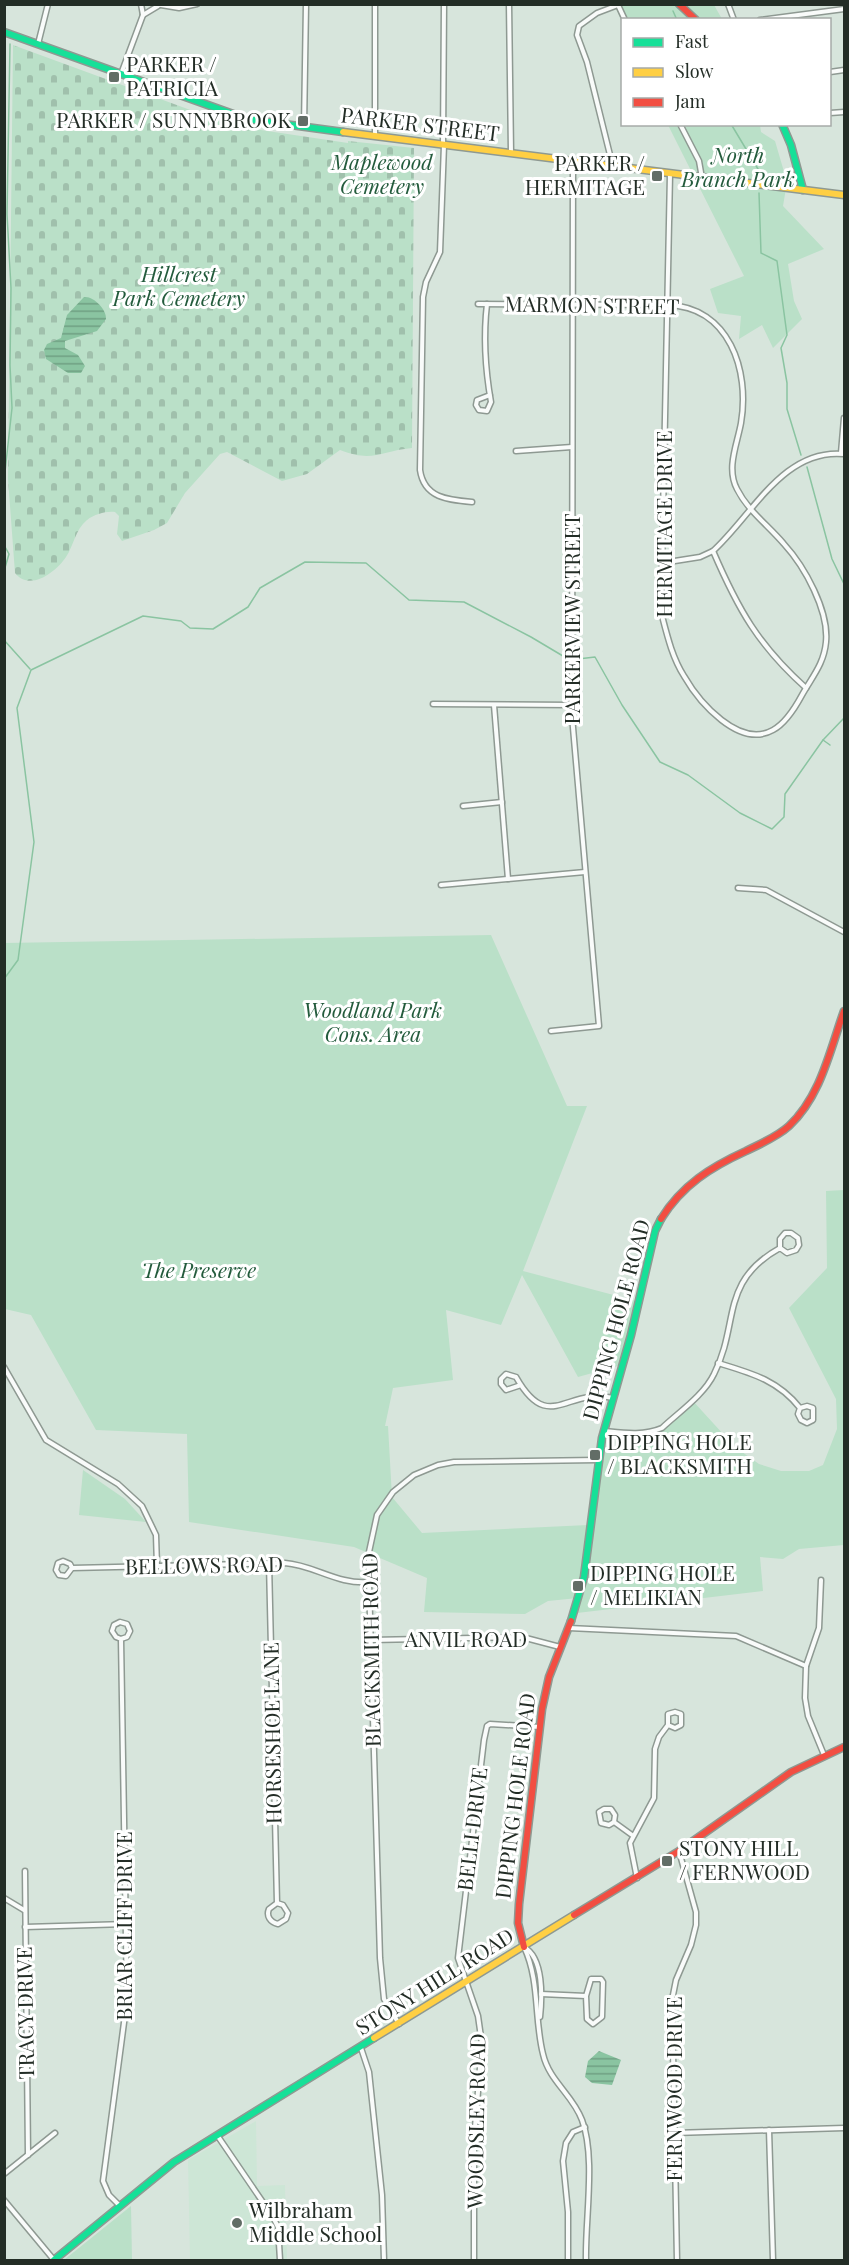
<svg xmlns="http://www.w3.org/2000/svg" width="849" height="2265" viewBox="0 0 849 2265" font-family="'Playfair Display',serif">
	<defs>
		<pattern id="cemetery-stones" width="16" height="16" patternUnits="userSpaceOnUse" patternTransform="scale(1.5)"><rect width="16" height="16" fill="#bae0c8"/><path d="M2 7V4a2 2 0 0 1 4 0v3zM10 15v-3a2 2 0 0 1 4 0v3z" fill="#a0c0ac"/></pattern>
		<pattern id="water-rules" width="6" height="5" patternUnits="userSpaceOnUse" patternTransform="scale(1.5)"><rect width="6" height="5" fill="#8ac4a1"/><path d="M0 2.5h6" fill="none" stroke="#70a083"/></pattern>
	</defs>
	<rect width="100%" height="100%" fill="#d7e5dc"/>
	<path fill="#cde6d6" d="M256,2121L257,2186L285,2185L287,2260H190L188,2160Z"/>
	<path fill="url(#cemetery-stones)" d="M13,45L234,126L348,143V141L414,148L412,448C380,451 373,463 340,450L307,474L282,481L227,452L220,454L185,493L167,523L154,530L122,541L117,534L119,516L115,512C106,511 95,514 87,520C75,530 74,545 66,557C56,572 30,592 15,573L8,479Z"/>
	<g fill="#bae0c8">
		<path d="M615,5H714L722,19L622,20V23Z"/>
		<path d="M668,125H760L761,132L775,141L787,182L783,206L824,249L788,264L794,301L802,319L773,348L762,325L739,339L741,316L718,313L710,289L744,276Z"/>
		<path d="M491,935L567,1106H587L523,1271L640,1302L621,1365L578,1377L522,1275L501,1325L446,1310L453,1380L393,1388L385,1426H388L392,1497L422,1533L588,1525L591,1490L600,1447L630,1445L656,1433L692,1400L735,1447L759,1464L781,1471H809L823,1465L837,1429L836,1399L789,1308L827,1268L826,1191L844,1190V1545L799,1549L783,1559L760,1557L763,1591L577,1613L578,1598L548,1601L525,1614L424,1612L427,1578L354,1547L189,1522L187,1434L96,1430L31,1315L5,1309L4,943Z"/>
		<path d="M83,1470L125,1499L146,1522L79,1515Z"/>
		<path d="M131,2206L132,2260H64Z"/>
	</g>
	<g fill="url(#water-rules)">
		<path d="M84,297C94,296 107,310 106,319L97,331L65,341V348L78,355L85,366L81,373H68L46,359L44,350L47,344L61,338L67,315Z"/>
		<path d="M599,2051L621,2060L612,2085L592,2083L585,2077L588,2061Z"/>
	</g>
	<g fill="none" stroke-linecap="round" stroke-linejoin="round">
		<g stroke="#8ac4a1" stroke-width="1.5">
			<path d="M673,11L677,20"/>
			<path d="M731,124L761,174"/>
			<path d="M759,193L761,253L777,261L787,335L781,348L787,383V409L801,455"/>
			<path d="M807,467L832,559L844,584"/>
			<path d="M4,481L12,408L10,365L11,288L7,214L10,44"/>
			<path d="M4,545L9,554L4,571"/>
			<path d="M4,601V625"/>
			<path d="M4,640L30,669"/>
			<path d="M578,659L595,657L622,705L660,762L688,775L740,813L772,829L784,817L785,794L823,740L844,718"/>
			<path d="M823,740L830,745"/>
			<path d="M4,979L18,960L34,842L17,708L31,670L143,616L181,621L190,628L213,629L248,607L260,588L305,562L366,563L409,600L464,602L531,637L568,659"/>
		</g>
		<defs>
			<g id="street">
				<path d="M155,4L179,8L197,4"/>
				<path d="M509,4L511,153"/>
				<path d="M728,4L734,20"/>
				<path d="M618,5L625,20"/>
				<path d="M143,15L158,6"/>
				<path d="M760,20L844,9"/>
				<path d="M38,44L48,4"/>
				<path d="M830,72L844,70"/>
				<path d="M121,74L143,15L141,4"/>
				<path d="M830,113L844,112"/>
				<path d="M680,124L699,161L702,178"/>
				<path d="M304,127L306,4"/>
				<path d="M375,136V4"/>
				<path d="M443,144L444,4"/>
				<path d="M444,145L440,252L426,282L423,297L420,470C424,498 448,500 472,502"/>
				<path d="M613,167L587,62L577,35L579,26L597,13L618,5"/>
				<path d="M478,304L668,305C729,307 750,370 741,423C737,445 726,468 737,489C748,511 768,525 784,544C805,567 829,611 826,642C824,664 812,677 802,695C795,708 786,723 773,730C739,749 699,702 684,676C672,657 667,635 661,612L670,174"/>
				<path d="M487,304C483,338 485,368 491,402L487,411L479,410L476,405L477,400L490,395"/>
				<path d="M516,451L572,447"/>
				<path d="M841,453L844,418"/>
				<path d="M713,551C738,609 758,645 806,688"/>
				<path d="M662,563L700,557L713,551C752,516 783,448 844,454"/>
				<path d="M433,704L572,705"/>
				<path d="M494,705L508,879"/>
				<path d="M463,806L502,802"/>
				<path d="M441,885L585,872"/>
				<path d="M738,888L766,890L844,932"/>
				<path d="M551,1031L599,1026L572,716L573,162"/>
				<path d="M718,1363C751,1373 778,1380 800,1408L807,1406L813,1408V1420L807,1423L801,1420L798,1414L800,1408"/>
				<path d="M4,1367L46,1440L118,1484L142,1506L156,1535L157,1566"/>
				<path d="M521,1385L506,1390L501,1384V1379L506,1374L516,1377C549,1435 566,1387 613,1398"/>
				<path d="M604,1431C624,1433 643,1436 662,1428C679,1412 704,1395 714,1374C740,1323 719,1282 780,1248L787,1253L796,1250L799,1245L798,1238L791,1233H785L780,1239V1248"/>
				<path d="M269,1563L277,1903L283,1905L288,1913L286,1919L278,1924C270,1922 266,1916 269,1909L277,1903"/>
				<path d="M72,1568L66,1576L59,1575L56,1570L58,1563L63,1561L70,1564L72,1568L285,1563C314,1565 338,1585 369,1582"/>
				<path d="M821,1580L819,1628L806,1666L805,1698L808,1716L824,1755"/>
				<path d="M569,1628L736,1636L806,1666"/>
				<path d="M371,1640L522,1637L560,1647"/>
				<path d="M614,1822L615,1815L611,1809H604L599,1812L601,1823L609,1825L614,1822L632,1835"/>
				<path d="M25,1871L28,2155"/>
				<path d="M637,1878L630,1843L654,1798L655,1749L659,1737L668,1725L675,1728L681,1725V1714L675,1712L668,1714V1725"/>
				<path d="M4,1898L24,1910"/>
				<path d="M25,1927L127,1924"/>
				<path d="M524,1947C540,1981 534,2019 543,2054C549,2081 573,2095 582,2120C596,2157 585,2219 586,2260"/>
				<path d="M524,1947C544,1958 542,1998 540,2017"/>
				<path d="M541,1994L586,1996L587,2019L593,2024L602,2017L603,1982L601,1979H591L586,1996"/>
				<path d="M399,2024L384,1999L380,1958L369,1582V1552L377,1515L393,1492L414,1475L438,1465L454,1462L598,1460"/>
				<path d="M361,2048L369,2072L382,2195L384,2260"/>
				<path d="M769,2130L773,2260"/>
				<path d="M674,2133L844,2128"/>
				<path d="M217,2135L273,2217L278,2227L280,2260"/>
				<path d="M4,2174L55,2133"/>
				<path d="M4,2200L54,2260"/>
				<path d="M120,2206L109,2195L103,2181L127,2000L121,1639L127,1637L130,1631L127,1624L120,1622L114,1625L112,1631L116,1637L121,1639"/>
				<path d="M474,2260V2139L482,2044L478,2016L458,1958L484,1740L487,1726L490,1724L540,1727"/>
				<path d="M568,2260V2212L563,2161L566,2143L573,2132L585,2127"/>
				<path d="M677,2260L672,2000L676,1980L691,1945L696,1925V1912L679,1851"/>
			</g>
			<g id="fast">
				<path d="M4,32L247,119L343,132"/>
				<path d="M782,124L791,145L803,190"/>
				<path d="M571,1621L584,1577L602,1438L631,1335L655,1231L661,1219"/>
				<path d="M54,2260L174,2162L374,2038"/>
			</g>
			<g id="slow">
				<path d="M343,132L844,195"/>
				<path d="M374,2038L574,1915"/>
			</g>
			<g id="jam">
				<path d="M679,4L696,20"/>
				<path d="M661,1219C682,1185 711,1167 746,1151C760,1144 777,1137 789,1126C821,1096 830,1050 844,1011"/>
				<path d="M574,1915L679,1851L791,1772L844,1747"/>
				<path d="M524,1947L518,1923L519,1904L542,1709L549,1677L571,1621"/>
			</g>
		</defs>
		<use href="#street" stroke="#8e9992" stroke-width="7"/>
		<use href="#fast" stroke="#8e9992" stroke-width="9"/>
		<use href="#slow" stroke="#8e9992" stroke-width="9"/>
		<use href="#jam" stroke="#8e9992" stroke-width="9"/>
		<use href="#street" stroke="#f9fbfa" stroke-width="4"/>
		<use href="#fast" stroke="#16e098" stroke-width="6"/>
		<use href="#slow" stroke="#ffcf43" stroke-width="6"/>
		<use href="#jam" stroke="#f24e42" stroke-width="6"/>
	</g>
	<g fill="#626d66" stroke="#fff" stroke-width="2">
		<rect x="108" y="71" width="12" height="12" rx="3"/>
		<rect x="297" y="115" width="12" height="12" rx="3"/>
		<rect x="651" y="170" width="12" height="12" rx="3"/>
		<rect x="589" y="1449" width="12" height="12" rx="3"/>
		<rect x="572" y="1580" width="12" height="12" rx="3"/>
		<rect x="661" y="1855" width="12" height="12" rx="3"/>
		<circle cx="237" cy="2223" r="6"/>
	</g>
	<g text-anchor="middle" stroke-width="6" stroke-linejoin="round" paint-order="stroke">
		<g font-size="21" fill="#232d26" stroke="#fff" text-anchor="start">
			<text x="126" y="72">PARKER /<tspan x="126" dy="24">PATRICIA</tspan></text>
			<text x="291" y="128" text-anchor="end">PARKER / SUNNYBROOK</text>
			<text x="645" y="171" text-anchor="end">PARKER /<tspan x="645" dy="24">HERMITAGE</tspan></text>
			<text x="607" y="1450">DIPPING HOLE<tspan x="607" dy="24">/ BLACKSMITH</tspan></text>
			<text x="590" y="1581">DIPPING HOLE<tspan x="590" dy="24">/ MELIKIAN</tspan></text>
			<text x="679" y="1856">STONY HILL<tspan x="679" dy="24">/ FERNWOOD</tspan></text>
			<text x="249" y="2218">Wilbraham<tspan x="249" dy="24">Middle School</tspan></text>
		</g>
		<g font-size="21" fill="#232d26" stroke="#fff">
			<text transform="translate(420 125) rotate(7)" y="7">PARKER STREET</text>
			<text transform="translate(592 306) rotate(1)" y="7">MARMON STREET</text>
			<text transform="translate(665 524) rotate(-90)" y="7">HERMITAGE DRIVE</text>
			<text transform="translate(573 619) rotate(-90)" y="7">PARKERVIEW STREET</text>
			<text transform="translate(617 1320) rotate(-75)" y="7">DIPPING HOLE ROAD</text>
			<text transform="translate(204 1566) rotate(-1)" y="7">BELLOWS ROAD</text>
			<text x="466" y="1647">ANVIL ROAD</text>
			<text transform="translate(372 1650) rotate(-91)" y="7">BLACKSMITH ROAD</text>
			<text transform="translate(273 1733) rotate(-91)" y="7">HORSESHOE LANE</text>
			<text transform="translate(516 1796) rotate(-83)" y="7">DIPPING HOLE ROAD</text>
			<text transform="translate(473 1829) rotate(-83)" y="7">BELLI DRIVE</text>
			<text transform="translate(125 1926) rotate(-90)" y="7">BRIAR CLIFF DRIVE</text>
			<text transform="translate(435 1982) rotate(-32)" y="7">STONY HILL ROAD</text>
			<text transform="translate(26 2013) rotate(-91)" y="7">TRACY DRIVE</text>
			<text transform="translate(675 2089) rotate(-90)" y="7">FERNWOOD DRIVE</text>
			<text transform="translate(477 2121) rotate(-89)" y="7">WOODSLEY ROAD</text>
		</g>
		<g font-size="21" font-style="italic" fill="#235b3c" stroke="#fff">
			<text x="738" y="163">North<tspan x="738" dy="24">Branch Park</tspan></text>
			<text x="382" y="170">Maplewood<tspan x="382" dy="24">Cemetery</tspan></text>
			<text x="179" y="282">Hillcrest<tspan x="179" dy="24">Park Cemetery</tspan></text>
			<text x="373" y="1018">Woodland Park<tspan x="373" dy="24">Cons. Area</tspan></text>
			<text x="199" y="1278">The Preserve</text>
		</g>
	</g>
	<rect width="849" height="2265" fill="none" stroke="#232d26" stroke-width="12"/>
	<rect x="621" y="18" width="210" height="108" fill="#ffffff" stroke="#a7aba8" stroke-width="1.5"/>
	<rect x="633" y="38" width="30" height="9" fill="#16e098" stroke="#a7aba8" stroke-width="1.5"/>
	<text x="675" y="48" font-size="18" fill="#232d26">Fast</text>
	<rect x="633" y="68" width="30" height="9" fill="#ffcf43" stroke="#a7aba8" stroke-width="1.5"/>
	<text x="675" y="78" font-size="18" fill="#232d26">Slow</text>
	<rect x="633" y="98" width="30" height="9" fill="#f24e42" stroke="#a7aba8" stroke-width="1.5"/>
	<text x="675" y="108" font-size="18" fill="#232d26">Jam</text>
</svg>
